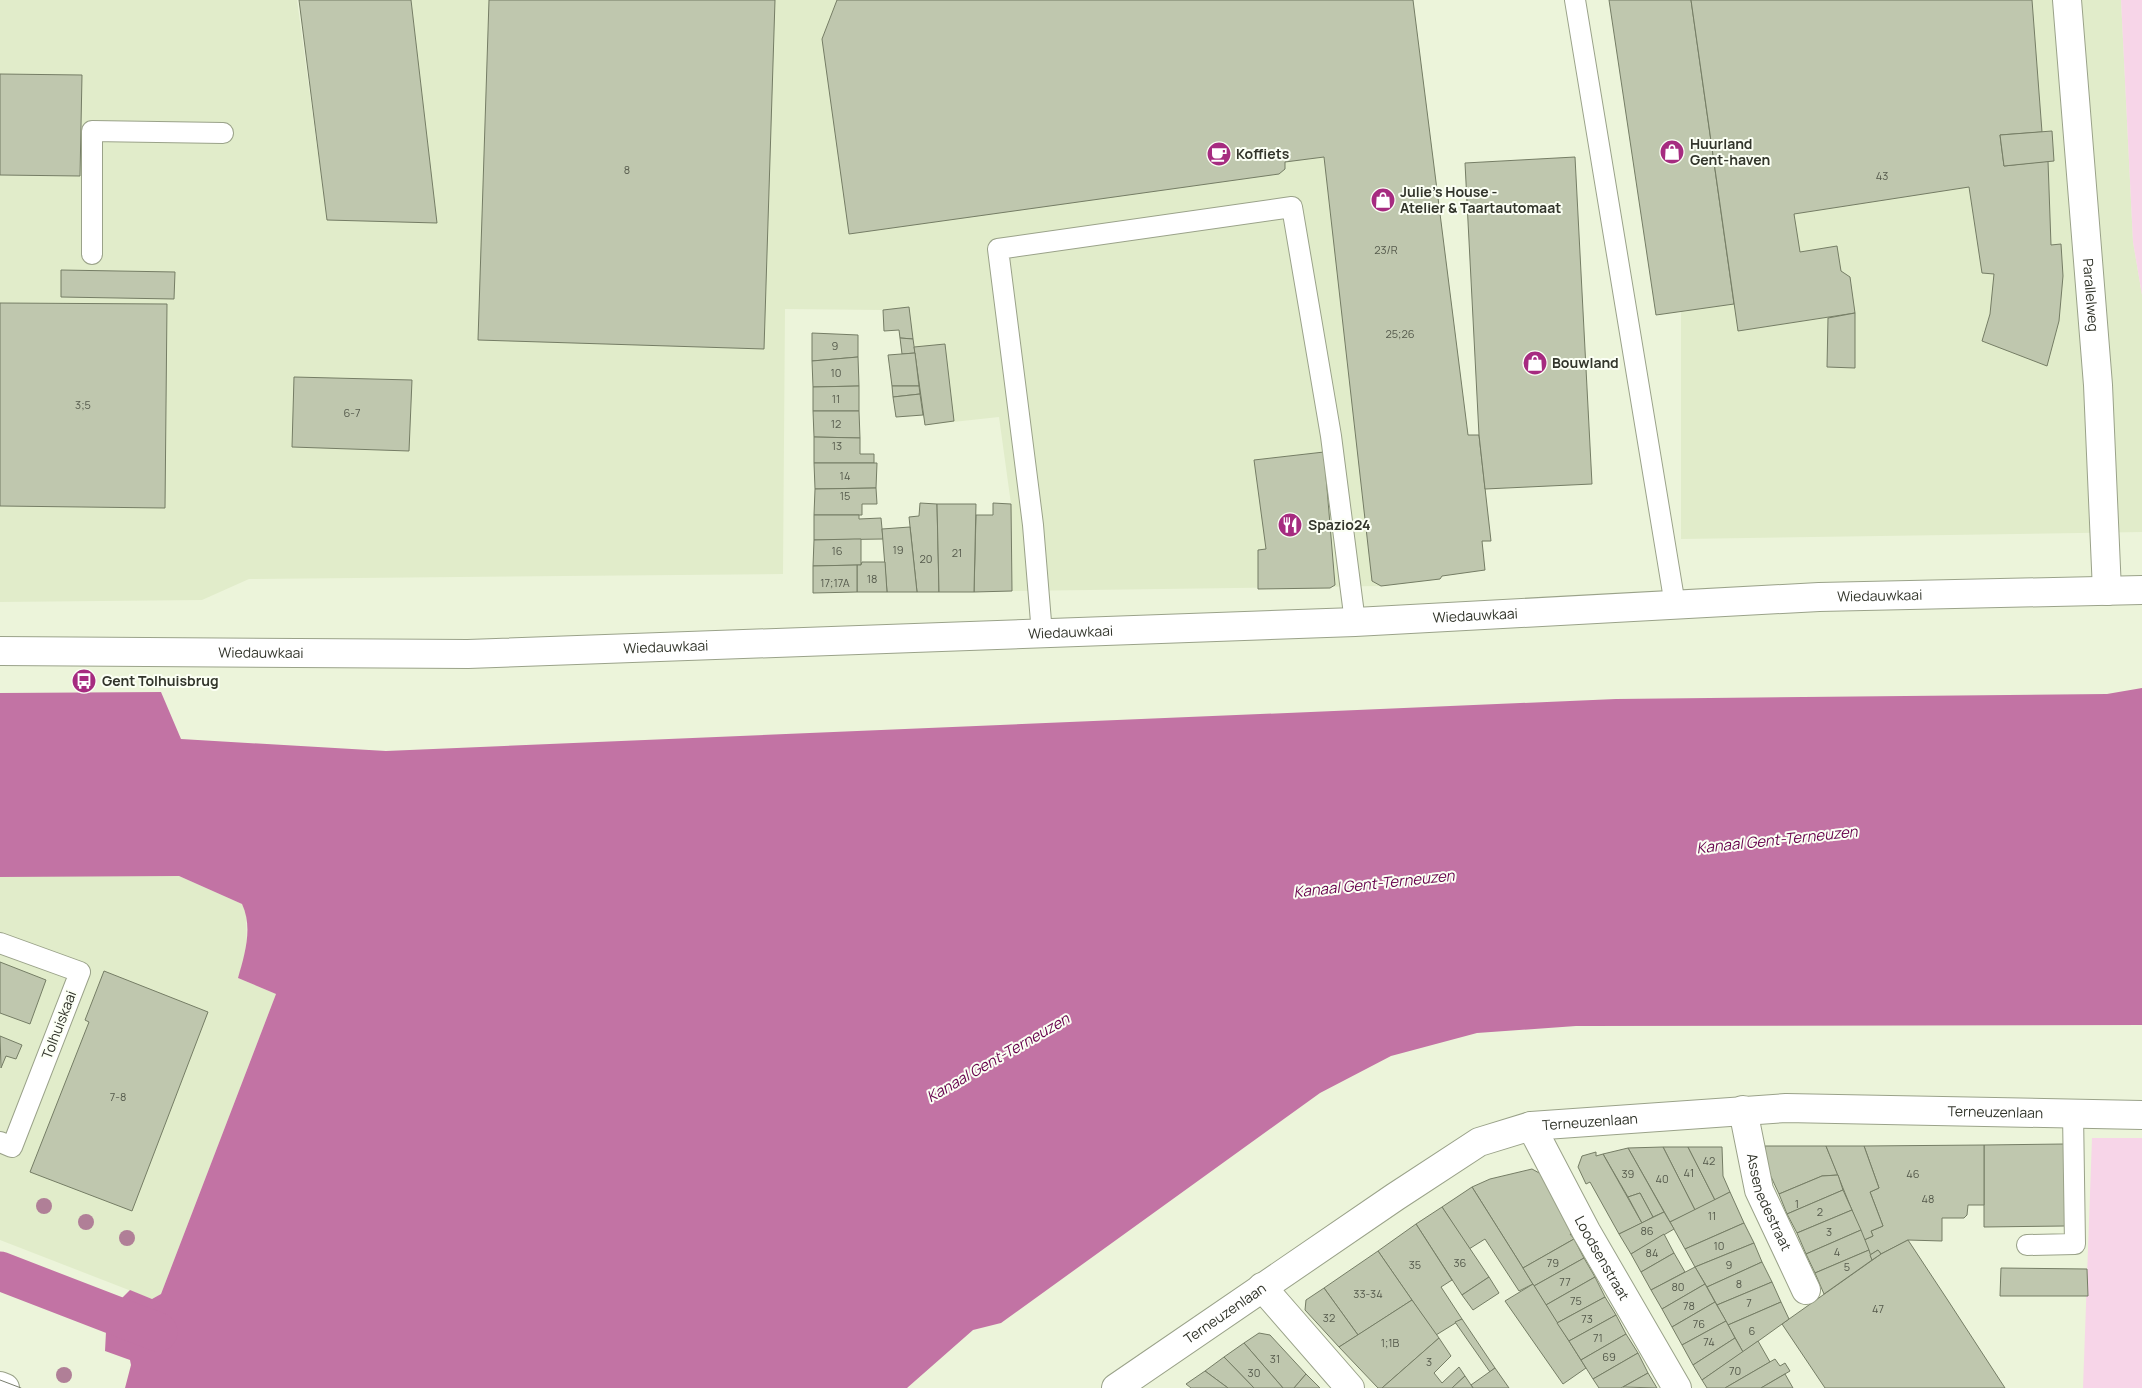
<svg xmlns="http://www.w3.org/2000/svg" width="2142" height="1388" viewBox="0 0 2142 1388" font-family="Manrope,sans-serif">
	<rect width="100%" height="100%" fill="#ecf4da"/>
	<g fill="#e1ecca">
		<path d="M0,0H297L327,219L437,223L411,0H1413L1468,435H1479L1491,541L1482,542L1485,570L1443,576L1440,579L1381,586L1012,591L1011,504L999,417L925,425L913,339L883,310L785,309L783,574L249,579L202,600L0,602Z"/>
		<path d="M1691,0H2121L2133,242L2142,295V532L1681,539V311L1734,303Z"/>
		<path d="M50,875L179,876L242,904L246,913L247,951L238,978L276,994L161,1294L152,1299L0,1240V877Z"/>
	</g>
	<g fill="#f7d5e8">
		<path d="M2121,0H2142V295L2133,242Z"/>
		<path d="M2092,1138H2142V1388H2083Z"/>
	</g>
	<path fill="#c273a4" d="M2142,688V1025L1576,1026L1477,1033L1391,1056L1320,1093L1001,1323L973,1330L907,1388H125L131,1365L130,1360L105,1351L107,1313L130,1290L152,1299L161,1294L276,994L238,978C245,954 253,927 242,904L179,876L0,877V693L161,692L181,739L386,751L1616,699L2107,694Z"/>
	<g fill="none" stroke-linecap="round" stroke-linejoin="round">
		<path stroke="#c273a4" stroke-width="39" d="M0,1271L158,1332"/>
	</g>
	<g fill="#bfc7ae" stroke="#757d65">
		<path d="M299,0H411L437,223L327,220Z"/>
		<path d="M489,0H775L764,349L478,340Z"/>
		<path d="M837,0H1413L1468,435H1479L1491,541H1482L1485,570L1442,576L1440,579L1381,586L1372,581L1324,157L1285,162V169L1279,174L849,234L822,39Z"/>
		<path d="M1609,0H1691L1734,304L1656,315Z"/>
		<path d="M1691,0H2032L2042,132L2000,135L2004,166L2048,161L2051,245L2061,244L2063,276L2059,321L2047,366L1982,341L1990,314L1994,274L1982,273L1969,187L1794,214L1800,252L1837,246L1841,271L1850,277L1855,313L1738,331Z"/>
		<path d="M0,74L82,75L80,176L0,175Z"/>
		<path d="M2052,131L2054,161L2004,166L2000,135Z"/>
		<path d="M1575,157L1592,484L1485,489L1479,435L1465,163Z"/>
		<path d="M61,270L175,272L174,299L61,297Z"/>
		<path d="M0,303L167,304L165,508L0,506Z"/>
		<path d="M909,307L913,339L900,338L899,330L884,331L883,310Z"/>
		<path d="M1855,313V368L1827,367L1828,318Z"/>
		<path d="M812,333L858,335V357L812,361Z"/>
		<path d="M900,338L913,339L915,353L902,354Z"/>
		<path d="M945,344L954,421L925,425L914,347Z"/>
		<path d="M915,353L919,386H892L888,355Z"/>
		<path d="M858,357L859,386L813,387L812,361Z"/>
		<path d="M294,377L412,380L409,451L292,447Z"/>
		<path d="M859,386V411H813V387Z"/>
		<path d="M892,386H919L920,394L893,397Z"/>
		<path d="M920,394L923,415L896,417L893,397Z"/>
		<path d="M813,411H859L860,438L814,437Z"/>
		<path d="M814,437L860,438V454H874V463H814Z"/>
		<path d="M1324,452L1335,585L1330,588L1258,589V550L1266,549L1254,460Z"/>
		<path d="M814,463H877L876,488L815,489Z"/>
		<path d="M876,488L877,504H862V515H814L815,489Z"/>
		<path d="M920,503L937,504L939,592H917L909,517L919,516Z"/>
		<path d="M993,503L1011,504L1012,591L974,592L976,515H993Z"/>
		<path d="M937,504H976L974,592H939Z"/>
		<path d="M814,515H859V519L881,518L883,539L814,540Z"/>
		<path d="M910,527L917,592H887L882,529Z"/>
		<path d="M854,539H861V565L813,566L814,540Z"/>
		<path d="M862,562H885L887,592H857V565H861Z"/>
		<path d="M857,565V592L813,593V566Z"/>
		<path d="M0,962L46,980L30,1024L0,1013Z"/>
		<path d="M104,971L208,1012L132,1211L30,1172L89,1022L85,1020Z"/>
		<path d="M0,1036L22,1045L16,1059L6,1056L1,1068Z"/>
		<path d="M2065,1144V1226L1984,1227V1145Z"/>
		<path d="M1984,1145V1205H1968L1967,1215L1964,1218H1942V1241L1908,1240L1881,1254L1878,1250L1870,1255L1864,1240L1873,1236L1871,1231L1883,1226L1870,1192L1879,1188L1864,1146Z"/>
		<path d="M1765,1146H1826L1838,1175L1822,1176L1779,1194L1766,1166Z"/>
		<path d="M1826,1146H1864L1879,1188L1870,1192L1883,1226L1871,1231L1873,1236L1864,1240Z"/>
		<path d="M1663,1147H1688L1715,1200L1695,1210Z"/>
		<path d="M1663,1147L1695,1210L1670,1222L1628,1148Z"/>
		<path d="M1688,1147H1722L1723,1176L1730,1192L1715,1200Z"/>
		<path d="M1628,1148L1664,1212L1653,1217L1640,1193L1628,1197L1603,1154Z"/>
		<path d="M1596,1152V1156L1603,1154L1642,1223L1619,1234L1590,1182L1586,1184L1578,1167L1582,1156Z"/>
		<path d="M1532,1169L1541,1174L1574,1232L1570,1234L1574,1239L1523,1268L1472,1187L1490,1179Z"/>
		<path d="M1838,1175L1843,1190L1787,1214L1779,1194L1822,1176Z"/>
		<path d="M1472,1187L1523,1268L1533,1284L1519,1291L1485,1239L1469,1249L1442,1207Z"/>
		<path d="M1843,1190L1852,1210L1797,1233L1787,1214Z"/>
		<path d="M1730,1192L1744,1223L1685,1249L1670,1222Z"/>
		<path d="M1640,1193L1653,1217L1642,1223L1628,1197Z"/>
		<path d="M1442,1207L1489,1277L1462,1295L1416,1224Z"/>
		<path d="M1852,1210L1861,1230L1806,1254L1797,1233Z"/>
		<path d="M1664,1212L1674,1229L1631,1254L1619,1234Z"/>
		<path d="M1744,1223L1754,1243L1695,1267L1685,1249Z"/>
		<path d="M1416,1224L1452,1280L1441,1287L1462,1319L1436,1335L1378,1251Z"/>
		<path d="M1861,1230L1869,1250L1815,1273L1806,1254Z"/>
		<path d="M1664,1234L1674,1253L1641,1272L1631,1254Z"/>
		<path d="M1574,1239L1584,1258L1534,1286L1523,1268Z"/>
		<path d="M1908,1240L1947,1299L2005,1388H1825L1782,1324L1881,1254Z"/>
		<path d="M1754,1243L1762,1262L1707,1287L1695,1267Z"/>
		<path d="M1869,1250L1872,1260L1824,1294L1815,1273Z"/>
		<path d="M1878,1250L1881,1254L1872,1260L1870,1255Z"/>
		<path d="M1378,1251L1412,1300L1358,1335L1324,1288Z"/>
		<path d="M1674,1253L1685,1272L1651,1290L1641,1272Z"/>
		<path d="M1584,1258L1595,1277L1546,1305L1534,1286Z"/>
		<path d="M1762,1262L1772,1282L1717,1305L1707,1287Z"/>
		<path d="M1695,1267L1705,1284L1662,1309L1651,1290Z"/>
		<path d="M2001,1268L2087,1269L2088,1296H2000Z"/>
		<path d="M1489,1277L1499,1293L1473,1310L1462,1295Z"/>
		<path d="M1595,1277L1605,1297L1557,1323L1546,1305Z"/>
		<path d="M1772,1282L1781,1302L1728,1325L1717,1305Z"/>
		<path d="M1533,1284L1586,1368L1563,1384L1505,1301Z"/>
		<path d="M1705,1284L1715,1302L1672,1327L1662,1309Z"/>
		<path d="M1324,1288L1358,1335L1339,1347L1305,1310L1306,1300Z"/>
		<path d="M1605,1297L1616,1315L1569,1341L1557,1323Z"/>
		<path d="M1412,1300L1439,1338L1382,1388H1378L1339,1347Z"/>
		<path d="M1715,1302L1726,1321L1682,1345L1672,1327Z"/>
		<path d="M1781,1302L1789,1319L1743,1352L1728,1325Z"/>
		<path d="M1616,1315L1626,1334L1581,1360L1569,1341Z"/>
		<path d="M1462,1319L1495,1368L1490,1372L1455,1322Z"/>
		<path d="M1726,1321L1735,1338L1693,1365L1682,1345Z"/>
		<path d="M1259,1333L1270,1335L1306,1374L1294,1388H1283L1244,1343Z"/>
		<path d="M1626,1334L1638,1353L1593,1379L1581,1360Z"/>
		<path d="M1439,1338L1451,1356L1434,1373L1442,1383L1459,1367L1465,1376L1452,1388H1382Z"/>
		<path d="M1735,1338L1743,1352L1702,1380L1693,1365Z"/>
		<path d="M1758,1341L1770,1362L1725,1388H1707L1702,1380Z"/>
		<path d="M1244,1343L1283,1388H1254L1224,1357Z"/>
		<path d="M1638,1353L1648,1373L1621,1388H1599L1593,1379Z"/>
		<path d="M1224,1357L1254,1388H1228L1205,1371Z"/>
		<path d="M1775,1359L1780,1366L1785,1363L1790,1371L1761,1388H1725Z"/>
		<path d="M1495,1368L1509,1388H1473L1471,1385Z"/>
		<path d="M1205,1371L1228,1388H1191L1186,1384Z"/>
		<path d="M1648,1373L1657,1388L1623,1387Z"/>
		<path d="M1306,1374L1320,1388H1294Z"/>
		<path d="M1785,1374L1793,1388H1761Z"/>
		<path d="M1465,1376L1473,1388H1452Z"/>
	</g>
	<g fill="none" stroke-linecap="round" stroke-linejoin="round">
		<defs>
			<g id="service">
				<path d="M1575,0L1675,605"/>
				<path d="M92,254V131L223,133"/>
				<path d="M1042,634L1033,525L998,249L1292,207L1331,436L1355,622"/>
				<path d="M0,943L80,972L12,1147L0,1142"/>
				<path d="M2027,1245L2075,1244L2073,1113"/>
			</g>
			<g id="minor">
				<path id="s1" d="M2067,0L2098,385L2107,591"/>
				<path id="s2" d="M1743,1110L1759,1190L1806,1290"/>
				<path id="s3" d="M1531,1126L1586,1231L1677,1388"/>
				<path d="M1262,1287L1350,1388"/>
				<path d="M0,1386L5,1388"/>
				<path id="s4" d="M1116,1388L1395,1197L1479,1142L1531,1126L1786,1108L2142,1115"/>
			</g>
			<g id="secondary">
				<path id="s5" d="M0,651L468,654L1355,622L1819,597L2142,590"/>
			</g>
		</defs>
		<use href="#service" stroke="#9aa289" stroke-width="22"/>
		<use href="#minor" stroke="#9aa289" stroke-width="30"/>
		<use href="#secondary" stroke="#9aa289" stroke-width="30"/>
		<use href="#service" stroke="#fff" stroke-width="20"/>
		<use href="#minor" stroke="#fff" stroke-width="28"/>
		<use href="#secondary" stroke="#fff" stroke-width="28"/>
		<path stroke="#787d6d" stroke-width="1" d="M0,1380L21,1388"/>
	</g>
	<g fill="#b07f97">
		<circle cx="44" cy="1206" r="8"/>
		<circle cx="86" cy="1222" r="8"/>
		<circle cx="127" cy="1238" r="8"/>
		<circle cx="64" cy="1375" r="8"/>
	</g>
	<defs>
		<symbol id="shop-disc" viewBox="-11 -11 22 22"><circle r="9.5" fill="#a62b80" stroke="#fbfff4"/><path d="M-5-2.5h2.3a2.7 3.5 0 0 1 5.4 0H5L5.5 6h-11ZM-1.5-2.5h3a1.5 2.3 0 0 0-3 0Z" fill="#fff"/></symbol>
		<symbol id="cafe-disc" viewBox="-11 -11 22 22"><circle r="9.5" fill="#a62b80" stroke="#fbfff4"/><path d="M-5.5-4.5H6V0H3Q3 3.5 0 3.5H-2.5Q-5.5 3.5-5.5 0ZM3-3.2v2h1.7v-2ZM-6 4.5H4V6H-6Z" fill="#fff"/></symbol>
		<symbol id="restaurant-disc" viewBox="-11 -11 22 22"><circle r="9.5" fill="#a62b80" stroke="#fbfff4"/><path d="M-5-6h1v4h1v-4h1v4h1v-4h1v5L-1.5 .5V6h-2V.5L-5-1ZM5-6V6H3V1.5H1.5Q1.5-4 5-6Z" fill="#fff"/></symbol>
		<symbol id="bus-disc" viewBox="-11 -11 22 22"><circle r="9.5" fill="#a62b80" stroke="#fbfff4"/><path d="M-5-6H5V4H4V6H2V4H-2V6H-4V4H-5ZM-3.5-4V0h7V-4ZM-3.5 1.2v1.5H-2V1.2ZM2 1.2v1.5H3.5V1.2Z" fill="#fff"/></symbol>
	</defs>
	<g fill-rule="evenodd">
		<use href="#shop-disc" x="1658" y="138" width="28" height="28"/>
		<use href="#cafe-disc" x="1205" y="140" width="28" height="28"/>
		<use href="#shop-disc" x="1369" y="186" width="28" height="28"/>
		<use href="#shop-disc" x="1521" y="349" width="28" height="28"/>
		<use href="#restaurant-disc" x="1276" y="511" width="28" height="28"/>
		<use href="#bus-disc" x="70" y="667" width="28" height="28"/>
	</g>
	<g text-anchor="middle" stroke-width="4" stroke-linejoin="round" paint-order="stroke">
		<g font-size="11" fill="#555a4c">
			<text x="627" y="174">8</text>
			<text x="1882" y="180">43</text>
			<text x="1386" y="254">23/R</text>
			<text x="1400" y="338">25;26</text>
			<text x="835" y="350">9</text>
			<text x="836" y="377">10</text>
			<text x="836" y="403">11</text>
			<text x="83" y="409">3;5</text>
			<text x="352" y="417">6-7</text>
			<text x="836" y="428">12</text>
			<text x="837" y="450">13</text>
			<text x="845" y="480">14</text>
			<text x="845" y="500">15</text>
			<text x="898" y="554">19</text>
			<text x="837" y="555">16</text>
			<text x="957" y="557">21</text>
			<text x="926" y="563">20</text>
			<text x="872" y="583">18</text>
			<text x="835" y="587">17;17A</text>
			<text x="118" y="1101">7-8</text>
			<text x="1709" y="1165">42</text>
			<text x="1689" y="1177">41</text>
			<text x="1628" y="1178">39</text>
			<text x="1913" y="1178">46</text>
			<text x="1662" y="1183">40</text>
			<text x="1928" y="1203">48</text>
			<text x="1797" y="1208">1</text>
			<text x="1820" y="1216">2</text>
			<text x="1712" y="1220">11</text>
			<text x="1647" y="1235">86</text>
			<text x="1829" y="1236">3</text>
			<text x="1719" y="1250">10</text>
			<text x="1837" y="1256">4</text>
			<text x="1652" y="1257">84</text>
			<text x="1460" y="1267">36</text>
			<text x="1553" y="1267">79</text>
			<text x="1415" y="1269">35</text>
			<text x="1729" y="1269">9</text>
			<text x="1847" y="1271">5</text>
			<text x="1565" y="1286">77</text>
			<text x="1739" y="1288">8</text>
			<text x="1678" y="1291">80</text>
			<text x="1368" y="1298">33-34</text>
			<text x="1576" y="1305">75</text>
			<text x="1749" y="1307">7</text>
			<text x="1689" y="1310">78</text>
			<text x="1878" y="1313">47</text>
			<text x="1329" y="1322">32</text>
			<text x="1587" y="1323">73</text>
			<text x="1699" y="1328">76</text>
			<text x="1752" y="1335">6</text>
			<text x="1598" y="1342">71</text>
			<text x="1709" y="1346">74</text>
			<text x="1390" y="1347">1;1B</text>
			<text x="1609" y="1361">69</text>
			<text x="1275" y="1363">31</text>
			<text x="1429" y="1366">3</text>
			<text x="1735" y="1375">70</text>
			<text x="1254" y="1377">30</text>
		</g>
		<g font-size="14" font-weight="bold" fill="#32352b" stroke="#fbfff4" text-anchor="start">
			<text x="1690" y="149">Huurland<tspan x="1690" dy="16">Gent-haven</tspan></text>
			<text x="1236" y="159">Koffiets</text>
			<text x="1400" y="197">Julie's House -<tspan x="1400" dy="16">Atelier &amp; Taartautomaat</tspan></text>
			<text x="1552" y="368">Bouwland</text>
			<text x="1308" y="530">Spazio24</text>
			<text x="102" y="686">Gent Tolhuisbrug</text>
		</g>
		<g font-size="14" fill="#32352b" stroke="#fbfff4">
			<text dy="5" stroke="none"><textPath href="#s1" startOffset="296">Parallelweg</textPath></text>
			<text dy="5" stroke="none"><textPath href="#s5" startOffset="1881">Wiedauwkaai</textPath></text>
			<text dy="5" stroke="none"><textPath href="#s5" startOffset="1476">Wiedauwkaai</textPath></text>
			<text dy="5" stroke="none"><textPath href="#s5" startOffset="1071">Wiedauwkaai</textPath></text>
			<text dy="5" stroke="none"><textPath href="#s5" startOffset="666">Wiedauwkaai</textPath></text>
			<text dy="5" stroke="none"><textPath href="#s5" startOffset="261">Wiedauwkaai</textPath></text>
			<text transform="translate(59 1025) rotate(-69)" y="5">Tolhuiskaai</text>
			<text dy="5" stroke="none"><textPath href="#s4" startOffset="958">Terneuzenlaan</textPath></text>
			<text dy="5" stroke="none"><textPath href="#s4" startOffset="552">Terneuzenlaan</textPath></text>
			<text dy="5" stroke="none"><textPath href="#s2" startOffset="96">Assenedestraat</textPath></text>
			<text dy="5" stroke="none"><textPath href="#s3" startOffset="150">Loodsenstraat</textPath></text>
			<text dy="5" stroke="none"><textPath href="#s4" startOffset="132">Terneuzenlaan</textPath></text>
		</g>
		<g font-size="15" font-style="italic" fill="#67004c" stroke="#fbfff4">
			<text transform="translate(1777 840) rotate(-6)" y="5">Kanaal Gent-Terneuzen</text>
			<text transform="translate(1374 884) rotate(-6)" y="5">Kanaal Gent-Terneuzen</text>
			<text transform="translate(998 1058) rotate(-30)" y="5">Kanaal Gent-Terneuzen</text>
		</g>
	</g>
</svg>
